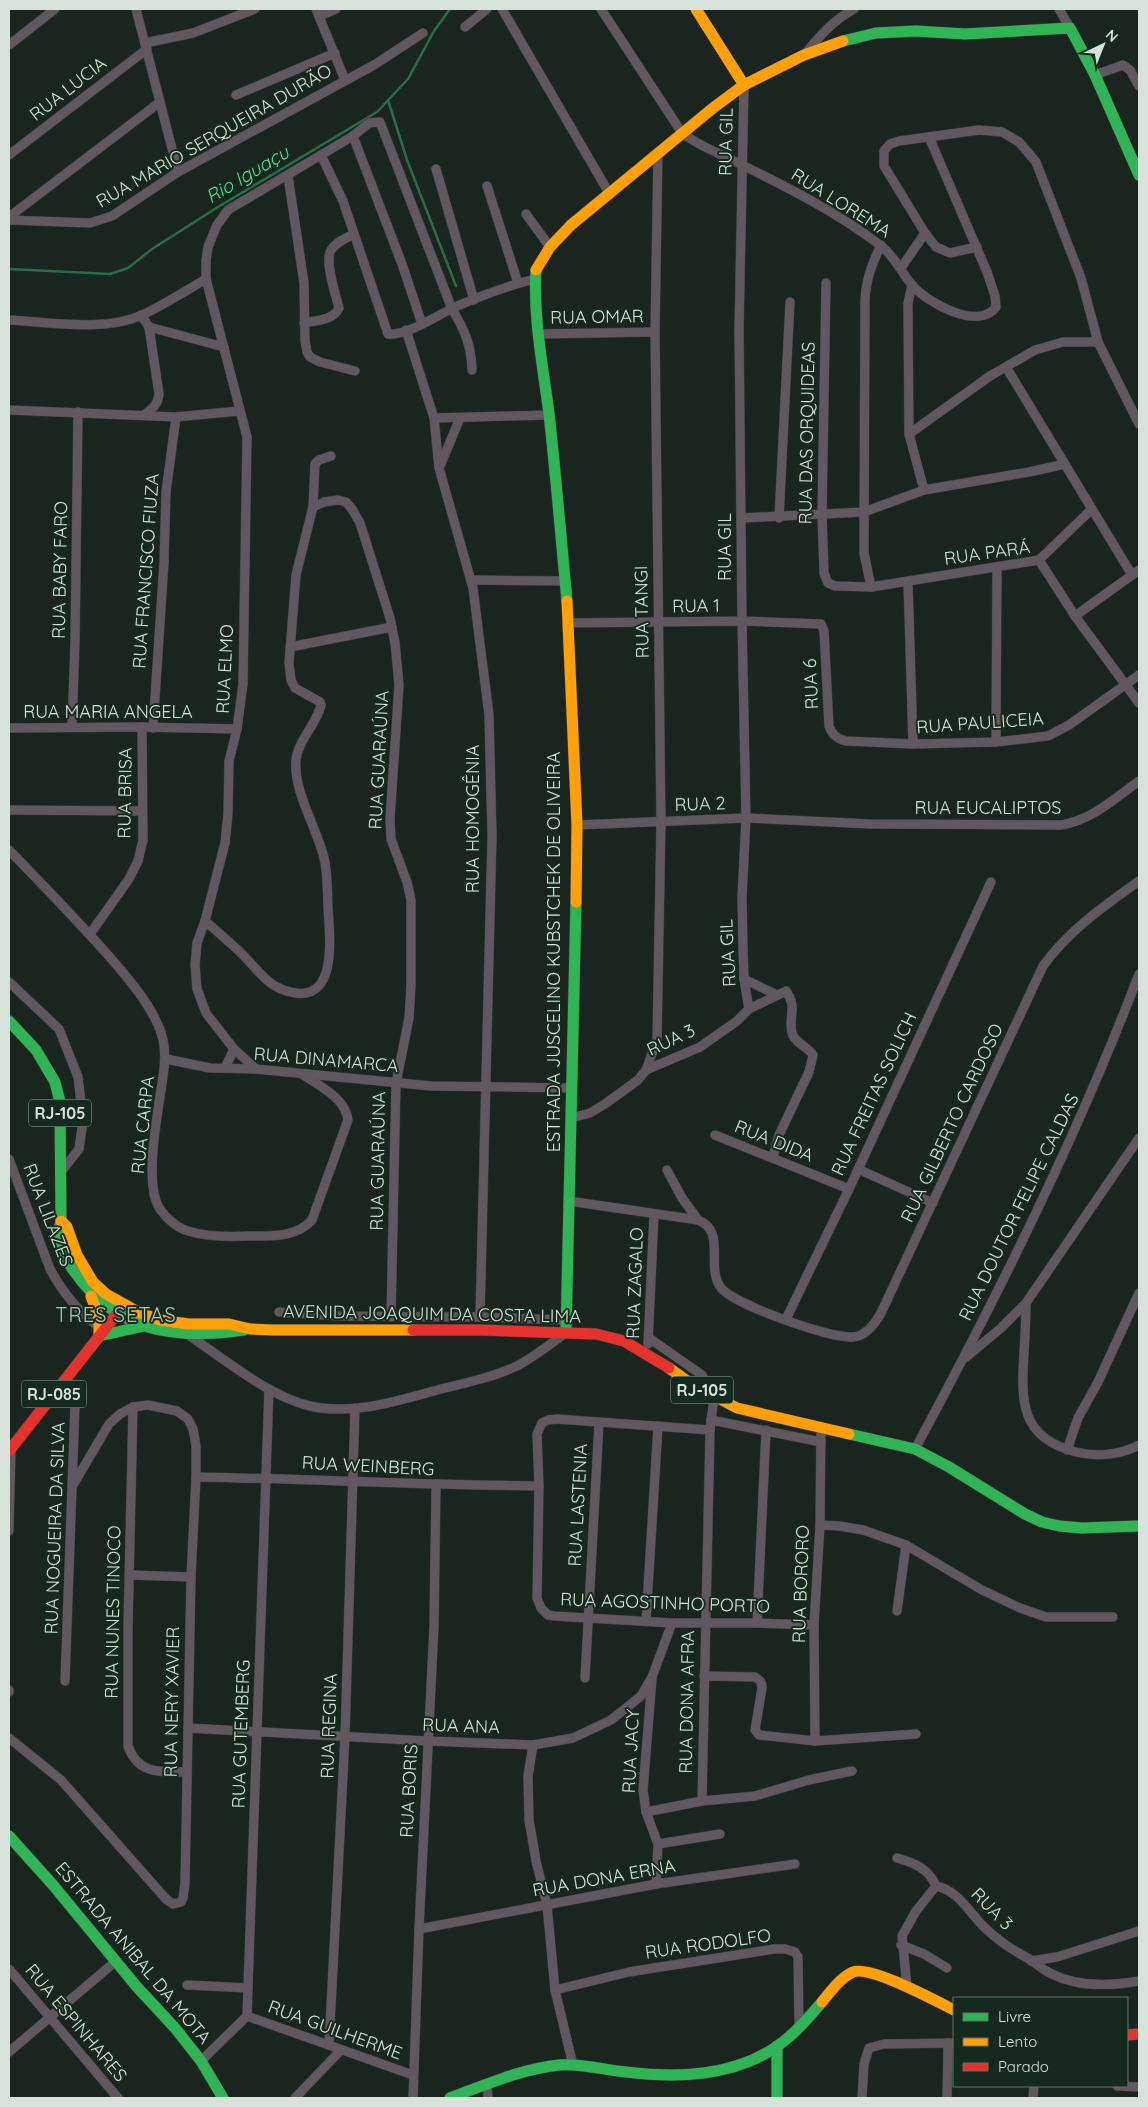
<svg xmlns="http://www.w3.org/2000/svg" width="1148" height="2107" viewBox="0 0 1148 2107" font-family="Quicksand,sans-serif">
	<rect width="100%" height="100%" fill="#1a251f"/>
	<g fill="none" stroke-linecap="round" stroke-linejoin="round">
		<g stroke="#266e4a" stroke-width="2.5">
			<path d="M388,100L407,160L456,286"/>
			<path d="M9,269L110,274L128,268L152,249L218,207L377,112L408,79L434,31L450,9"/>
		</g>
		<defs>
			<g id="street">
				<path d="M136,9L178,172"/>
				<path d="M316,9L345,80"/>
				<path d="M502,9L609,193"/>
				<path d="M601,9L682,133C700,147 722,154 742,165C789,188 838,213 880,245C895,256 901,273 913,286C928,303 978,331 996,307L995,296L987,272L929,137"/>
				<path d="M1059,9L1070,28"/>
				<path d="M319,16L336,9"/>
				<path d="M465,27L487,9"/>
				<path d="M145,43L193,33L255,9"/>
				<path d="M9,45L55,9"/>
				<path d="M804,55C819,37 833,20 854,9"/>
				<path d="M1095,75L1123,65L1130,70L1139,86"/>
				<path d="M744,85L739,329L742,621L746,818L742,897L743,948L744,979L749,1009"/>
				<path d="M236,95L335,53"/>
				<path d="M353,136L402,264L422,324"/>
				<path d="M9,155L147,49"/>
				<path d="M321,155L343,201L388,334C407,336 436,316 453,308C480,296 507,286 535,279"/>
				<path d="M436,169L474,300"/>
				<path d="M288,176L304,283L305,340L307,352L310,357L320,362L355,371"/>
				<path d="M487,186L518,283"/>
				<path d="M526,214L550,247"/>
				<path d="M9,217L160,102"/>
				<path d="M9,220L90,223L112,216L178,172L374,65L423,33"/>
				<path d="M977,247L950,253L936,247L925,233L884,166V151L890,144L899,141L979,130L1002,132L1019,142L1036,162L1081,278L1098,342L1139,424"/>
				<path d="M901,268L925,233"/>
				<path d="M826,283L822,515L824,573L828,583L835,586L871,587L1039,560L1075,616L1139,703"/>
				<path d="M912,285L908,303L909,434L924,490L1029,472L1065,464"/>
				<path d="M141,315L149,327L159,394C158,405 153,408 144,415"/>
				<path d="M9,320C49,322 105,332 142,315C164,305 185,291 206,279"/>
				<path d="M304,323C316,320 333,321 339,308C336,295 324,261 331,250C336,242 346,238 354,234"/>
				<path d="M149,327L224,347"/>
				<path d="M406,330L434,418L439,468L473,588L489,715L492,836L480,1317"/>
				<path d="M538,334L655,332"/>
				<path d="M1006,367L1132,575"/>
				<path d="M9,410L176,417L239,411"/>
				<path d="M434,418L549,415"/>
				<path d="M909,434L990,376L1035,350L1063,342H1098"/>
				<path d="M440,466L460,418"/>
				<path d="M313,507L315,464L319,460L331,456"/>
				<path d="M741,518L864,512L924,490"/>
				<path d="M779,518L790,302"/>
				<path d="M1039,560L1092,509"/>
				<path d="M471,580L565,581"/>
				<path d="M908,582L913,744"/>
				<path d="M871,587L864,553L865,300C866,279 872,264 881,245"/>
				<path d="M1075,616L1139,570"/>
				<path d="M569,623L742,621L821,624L824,631L829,726C832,735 837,739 846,741L913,744L996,742L1048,736L1069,725L1139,675"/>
				<path d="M290,647L392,627"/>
				<path d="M72,727L75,642L78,412"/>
				<path d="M9,728L142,727L237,729"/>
				<path d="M153,728L164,562L166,492L176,417"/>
				<path d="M996,742L997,567"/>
				<path d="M9,810L142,811"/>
				<path d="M577,825L746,818L871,824L1061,825C1092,820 1114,799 1139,781"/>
				<path d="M9,850C45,887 81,924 115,963C131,982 148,1002 158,1025C169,1048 164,1071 160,1096C156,1124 147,1174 156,1201C160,1213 176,1228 188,1231C207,1237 228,1237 248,1236C271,1236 296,1238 312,1220L348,1120C345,1097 319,1086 302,1074"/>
				<path d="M205,921C217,931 228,941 239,951C253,964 264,982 281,989C339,1012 330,940 328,907C327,891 328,873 324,858C317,828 293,791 296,760C298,740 317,724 321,705L320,702L295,688L291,680L289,663L296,575L313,507L324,502L338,500L346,502L352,509L360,523L390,618L395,643L399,685L390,819L391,839L407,882L411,900V985L409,1018L396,1083L391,1317"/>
				<path d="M90,934L129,879L138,861L143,840L142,727"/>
				<path d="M744,979L777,995"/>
				<path d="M9,982L59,1029L78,1077L83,1121L79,1149L61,1172"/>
				<path d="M166,1059L210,1068L256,1069L431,1086L572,1088"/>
				<path d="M225,1068L234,1049"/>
				<path d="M256,1069L234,1049L206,1013L197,989L195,965L197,943L205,921L225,843L228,814L229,761L237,729L243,684L247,437L206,279V261L208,247L217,225L228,210L353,136L369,123L380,122L452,309C465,331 471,344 472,370"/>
				<path d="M646,1070L657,1040L661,822L655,332L658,152"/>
				<path d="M571,1118L590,1113L605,1104L638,1080L646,1070L700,1047L737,1021L749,1009L786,991C798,1008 788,1016 792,1033C794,1042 808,1047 813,1055L809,1072L779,1135L773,1157"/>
				<path d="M715,1135L849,1189"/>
				<path d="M9,1159L50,1269C62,1291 77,1311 98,1326"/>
				<path d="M858,1169L933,1203"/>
				<path d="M667,1170L682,1198L698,1220"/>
				<path d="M569,1201L698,1220C727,1231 705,1267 721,1288C735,1305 831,1339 853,1337C866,1336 876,1322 881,1313L1043,966C1069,930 1104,906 1139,881"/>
				<path d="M1026,1303C1026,1320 1025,1336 1024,1353C1021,1401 1020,1438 1076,1452C1096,1457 1121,1455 1139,1445"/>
				<path d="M279,1312L339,1316L480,1317L566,1320"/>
				<path d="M786,1319L849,1189L991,882"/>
				<path d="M190,1336C224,1359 270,1397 310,1406C353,1416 400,1400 441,1389C466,1383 493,1377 517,1366C534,1357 549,1345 564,1334"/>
				<path d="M648,1344L654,1214"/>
				<path d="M965,1358L1001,1328L1026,1303L1139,1138"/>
				<path d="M133,1407L128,1627V1746C138,1775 161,1772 187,1772"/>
				<path d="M711,1420L821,1442"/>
				<path d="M710,1430L557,1419L548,1420L542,1423L537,1434L539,1486L537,1598L541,1608L548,1615L554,1616L672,1623H757L814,1625"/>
				<path d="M915,1449C998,1295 1077,1137 1139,974"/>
				<path d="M1067,1450L1078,1418L1098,1382L1139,1293"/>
				<path d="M196,1477C310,1479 424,1485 539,1486"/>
				<path d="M820,1525L839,1526L863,1530L906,1545L982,1590L1020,1608L1046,1617H1113"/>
				<path d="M9,1531L11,1449"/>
				<path d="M130,1575L191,1577"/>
				<path d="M897,1611L906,1545"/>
				<path d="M646,1621L658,1426"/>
				<path d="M757,1623L766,1430"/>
				<path d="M704,1676L755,1677C760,1680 762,1682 762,1688L755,1730L759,1735L815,1741L916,1734"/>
				<path d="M585,1678L599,1423"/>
				<path d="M652,1679L643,1790L646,1812L658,1844L656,1884"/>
				<path d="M65,1681L75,1405L67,1377"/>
				<path d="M9,1690V1692"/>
				<path d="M188,1728L428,1741L533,1745L573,1738L611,1720L641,1696L652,1677L672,1623"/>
				<path d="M9,1738L61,1780L166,1899L173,1904L181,1902L183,1898L185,1883L191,1577L196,1477V1446L193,1429L188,1419L177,1411L148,1405L133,1407L120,1414L109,1424L73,1485"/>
				<path d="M815,1741L814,1625L820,1525L821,1428"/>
				<path d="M533,1745L528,1776L529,1820L536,1861L547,1905L555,1990L573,2065"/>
				<path d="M702,1801L755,1796L809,1780L852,1771"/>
				<path d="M646,1812L702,1801L710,1430L714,1397L702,1375L649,1338"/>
				<path d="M658,1844L720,1834"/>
				<path d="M897,1858C915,1863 929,1869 936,1886"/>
				<path d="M419,1929L656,1884L795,1864"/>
				<path d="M901,1945L924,1954L947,1968"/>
				<path d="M1031,1961L1057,1957L1139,1931"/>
				<path d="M9,1969L118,2098"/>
				<path d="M187,1985L248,1988"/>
				<path d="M907,1987L902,1936L916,1911L936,1886C957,1890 968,1910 982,1925C998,1941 1011,1949 1031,1960C1037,1964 1043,1970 1050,1973C1076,1987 1111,1986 1139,1981"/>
				<path d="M555,1990L629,1972L774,1949H785L795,1952L798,1957L799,2025"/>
				<path d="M247,2016L413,2075"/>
				<path d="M329,2045L345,1736L355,1408"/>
				<path d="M9,2052L116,1961"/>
				<path d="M201,2061L247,2016L269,1389"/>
				<path d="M487,2086L488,2098"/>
				<path d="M1117,2086L1139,2087"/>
				<path d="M295,2098L341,2050"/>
				<path d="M413,2098L419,1929L434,1626L436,1485"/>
				<path d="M862,2098L864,2064L869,2048L884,2044L954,2043"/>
				<path d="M947,2098L948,2043"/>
				<path d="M1033,2098L1034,2086"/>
			</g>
			<g id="fast">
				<path d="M843,41L876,33L916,31L965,34L1070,28L1095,75L1139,175"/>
				<path d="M536,270C533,318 543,366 549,414C556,476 561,538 567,601"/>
				<path d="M9,1021L36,1050L55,1082L60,1102L61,1221C54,1240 63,1256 74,1271C116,1332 175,1340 244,1330"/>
				<path d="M566,1332L576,902"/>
				<path d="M99,1336L144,1326"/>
				<path d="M849,1434L915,1449L949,1467L1025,1514L1042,1522L1059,1526L1082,1528L1139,1526"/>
				<path d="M9,1836L53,1885L137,1987L175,2028L201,2061L223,2098"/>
				<path d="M777,2046V2098"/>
				<path d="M450,2098C485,2085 521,2069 559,2065C581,2063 604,2070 626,2072C677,2078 732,2077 776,2047C794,2035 808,2018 822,2002"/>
			</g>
			<g id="slow">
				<path d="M696,9L744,85"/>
				<path d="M536,270L550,247L571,225L713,108L744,85L804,55L843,41"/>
				<path d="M567,601L577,825L576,902"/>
				<path d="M61,1221L67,1227L77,1255L93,1282L106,1294L140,1313L160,1320L188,1324H229L250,1329L274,1330H413"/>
				<path d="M91,1296L99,1318V1336"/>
				<path d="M669,1368L690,1383L737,1408L849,1434"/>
				<path d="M822,2002C831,1991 840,1978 853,1972C870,1965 936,2001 954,2010"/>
			</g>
			<g id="jam">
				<path d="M413,1330H481L596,1334L624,1341L669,1368"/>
				<path d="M9,1451L116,1315"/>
				<path d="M1127,2035L1139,2034"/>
			</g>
		</defs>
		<use href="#street" stroke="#353f39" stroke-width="10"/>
		<use href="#fast" stroke="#353f39" stroke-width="12"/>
		<use href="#slow" stroke="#353f39" stroke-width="12"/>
		<use href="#jam" stroke="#353f39" stroke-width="12"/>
		<use href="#street" stroke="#61575e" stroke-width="9"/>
		<use href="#fast" stroke="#30b455" stroke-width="11"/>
		<use href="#slow" stroke="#ff9f0a" stroke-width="11"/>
		<use href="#jam" stroke="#e5322d" stroke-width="11"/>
	</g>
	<g text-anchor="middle" stroke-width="4" stroke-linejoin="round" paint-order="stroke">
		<g fill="#152a1e" stroke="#9caba2" stroke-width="1">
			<rect x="29" y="1099.5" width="62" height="27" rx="4"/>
			<rect x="671" y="1376.5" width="62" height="27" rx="4"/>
			<rect x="21.5" y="1380.5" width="65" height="27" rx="4"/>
		</g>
		<g font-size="16" font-weight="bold" fill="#d6e2da">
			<text x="60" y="1119">RJ-105</text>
			<text x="702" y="1396">RJ-105</text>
			<text x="54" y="1400">RJ-085</text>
		</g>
		<g font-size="18" fill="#d6e2da" stroke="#152a1e">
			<text transform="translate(68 89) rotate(-38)" y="6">RUA LUCIA</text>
			<text transform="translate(214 136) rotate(-30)" y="6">RUA MARIO SERQUEIRA DURÃO</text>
			<text transform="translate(726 142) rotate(-89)" y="6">RUA GIL</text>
			<text transform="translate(841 203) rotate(32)" y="6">RUA LOREMA</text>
			<text transform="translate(597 317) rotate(-1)" y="6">RUA OMAR</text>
			<text transform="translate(807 433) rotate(-89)" y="6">RUA DAS ORQUIDEAS</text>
			<text transform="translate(725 547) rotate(-90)" y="6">RUA GIL</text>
			<text transform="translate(987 553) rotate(-8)" y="6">RUA PARÁ</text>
			<text transform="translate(60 570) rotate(-89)" y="6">RUA BABY FARO</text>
			<text transform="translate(146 571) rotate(-86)" y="6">RUA FRANCISCO FIUZA</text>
			<text transform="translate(696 606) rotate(-1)" y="6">RUA 1</text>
			<text transform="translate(642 612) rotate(-91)" y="6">RUA TANGI</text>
			<text transform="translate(225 669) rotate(-87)" y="6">RUA ELMO</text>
			<text transform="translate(811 684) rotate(-93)" y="6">RUA 6</text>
			<text x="108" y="718">RUA MARIA ANGELA</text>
			<text transform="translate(980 723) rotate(-4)" y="6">RUA PAULICEIA</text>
			<text transform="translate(379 760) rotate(-87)" y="6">RUA GUARAÚNA</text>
			<text transform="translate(125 793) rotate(-89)" y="6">RUA BRISA</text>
			<text transform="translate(700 804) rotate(-2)" y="6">RUA 2</text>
			<text x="988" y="814">RUA EUCALIPTOS</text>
			<text transform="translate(473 819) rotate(-90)" y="6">RUA HOMOGÊNIA</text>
			<text transform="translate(554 952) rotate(-90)" y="6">ESTRADA JUSCELINO KUBSTCHEK DE OLIVEIRA</text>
			<text transform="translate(728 953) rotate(-93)" y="6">RUA GIL</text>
			<text transform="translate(671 1040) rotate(-25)" y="6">RUA 3</text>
			<text transform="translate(326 1060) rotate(5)" y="6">RUA DINAMARCA</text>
			<text transform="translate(874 1094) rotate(-65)" y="6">RUA FREITAS SOLICH</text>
			<text transform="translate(952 1123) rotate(-65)" y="6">RUA GILBERTO CARDOSO</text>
			<text transform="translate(143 1125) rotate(-84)" y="6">RUA CARPA</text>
			<text transform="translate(774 1141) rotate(22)" y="6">RUA DIDA</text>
			<text transform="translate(378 1161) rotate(-89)" y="6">RUA GUARAÚNA</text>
			<text transform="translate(1019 1207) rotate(-64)" y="6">RUA DOUTOR FELIPE CALDAS</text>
			<text transform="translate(48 1215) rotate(69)" y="6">RUA LILAZES</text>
			<text transform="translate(635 1283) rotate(-88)" y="6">RUA ZAGALO</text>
			<text transform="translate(432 1314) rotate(1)" y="6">AVENIDA JOAQUIM DA COSTA LIMA</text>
			<text transform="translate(368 1466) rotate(3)" y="6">RUA WEINBERG</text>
			<text transform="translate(578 1505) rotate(-87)" y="6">RUA LASTENIA</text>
			<text transform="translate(55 1528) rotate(-88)" y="6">RUA NOGUEIRA DA SILVA</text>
			<text transform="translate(801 1584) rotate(-88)" y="6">RUA BORORO</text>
			<text transform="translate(665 1603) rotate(2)" y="6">RUA AGOSTINHO PORTO</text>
			<text transform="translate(113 1612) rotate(-89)" y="6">RUA NUNES TINOCO</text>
			<text transform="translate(172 1702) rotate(-89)" y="6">RUA NERY XAVIER</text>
			<text transform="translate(687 1702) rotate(-89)" y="6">RUA DONA AFRA</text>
			<text transform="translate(329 1726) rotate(-88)" y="6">RUA REGINA</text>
			<text transform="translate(461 1726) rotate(2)" y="6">RUA ANA</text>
			<text transform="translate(241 1734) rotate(-88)" y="6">RUA GUTEMBERG</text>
			<text transform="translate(631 1751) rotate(-87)" y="6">RUA JACY</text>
			<text transform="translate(409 1791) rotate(-87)" y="6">RUA BORIS</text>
			<text transform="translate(604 1878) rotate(-10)" y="6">RUA DONA ERNA</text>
			<text transform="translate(992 1909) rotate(46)" y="6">RUA 3</text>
			<text transform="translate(708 1944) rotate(-8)" y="6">RUA RODOLFO</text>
			<text transform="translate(133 1953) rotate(50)" y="6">ESTRADA ANIBAL DA MOTA</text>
			<text transform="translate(76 2023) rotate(50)" y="6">RUA ESPINHARES</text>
			<text transform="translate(335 2030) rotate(20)" y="6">RUA GUILHERME</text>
		</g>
		<g font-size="19" font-style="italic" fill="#57dd99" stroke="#152a1e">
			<text transform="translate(247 174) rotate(-31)" y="7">Rio Iguaçu</text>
		</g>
		<g font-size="20" letter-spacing="1" fill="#adc6b6" stroke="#152a1e">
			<text x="116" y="1322">TRES SETAS</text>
		</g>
	</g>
	<rect width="1148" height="2107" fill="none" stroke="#d6e2da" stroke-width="20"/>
	<rect x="953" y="1997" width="175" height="90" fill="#152a1e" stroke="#627469"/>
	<rect x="963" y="2013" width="25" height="8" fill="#30b455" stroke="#627469"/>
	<text x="998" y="2022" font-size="15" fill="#d6e2da">Livre</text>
	<rect x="963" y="2038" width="25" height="8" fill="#ff9f0a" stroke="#627469"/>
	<text x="998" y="2047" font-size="15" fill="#d6e2da">Lento</text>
	<rect x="963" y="2063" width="25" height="8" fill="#e5322d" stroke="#627469"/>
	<text x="998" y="2072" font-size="15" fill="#d6e2da">Parado</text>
	<g transform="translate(1103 45) rotate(43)" stroke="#152a1e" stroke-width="4" paint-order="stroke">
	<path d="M0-4L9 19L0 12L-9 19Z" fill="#d6e2da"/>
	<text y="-8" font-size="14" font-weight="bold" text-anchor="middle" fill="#d6e2da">N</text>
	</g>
</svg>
